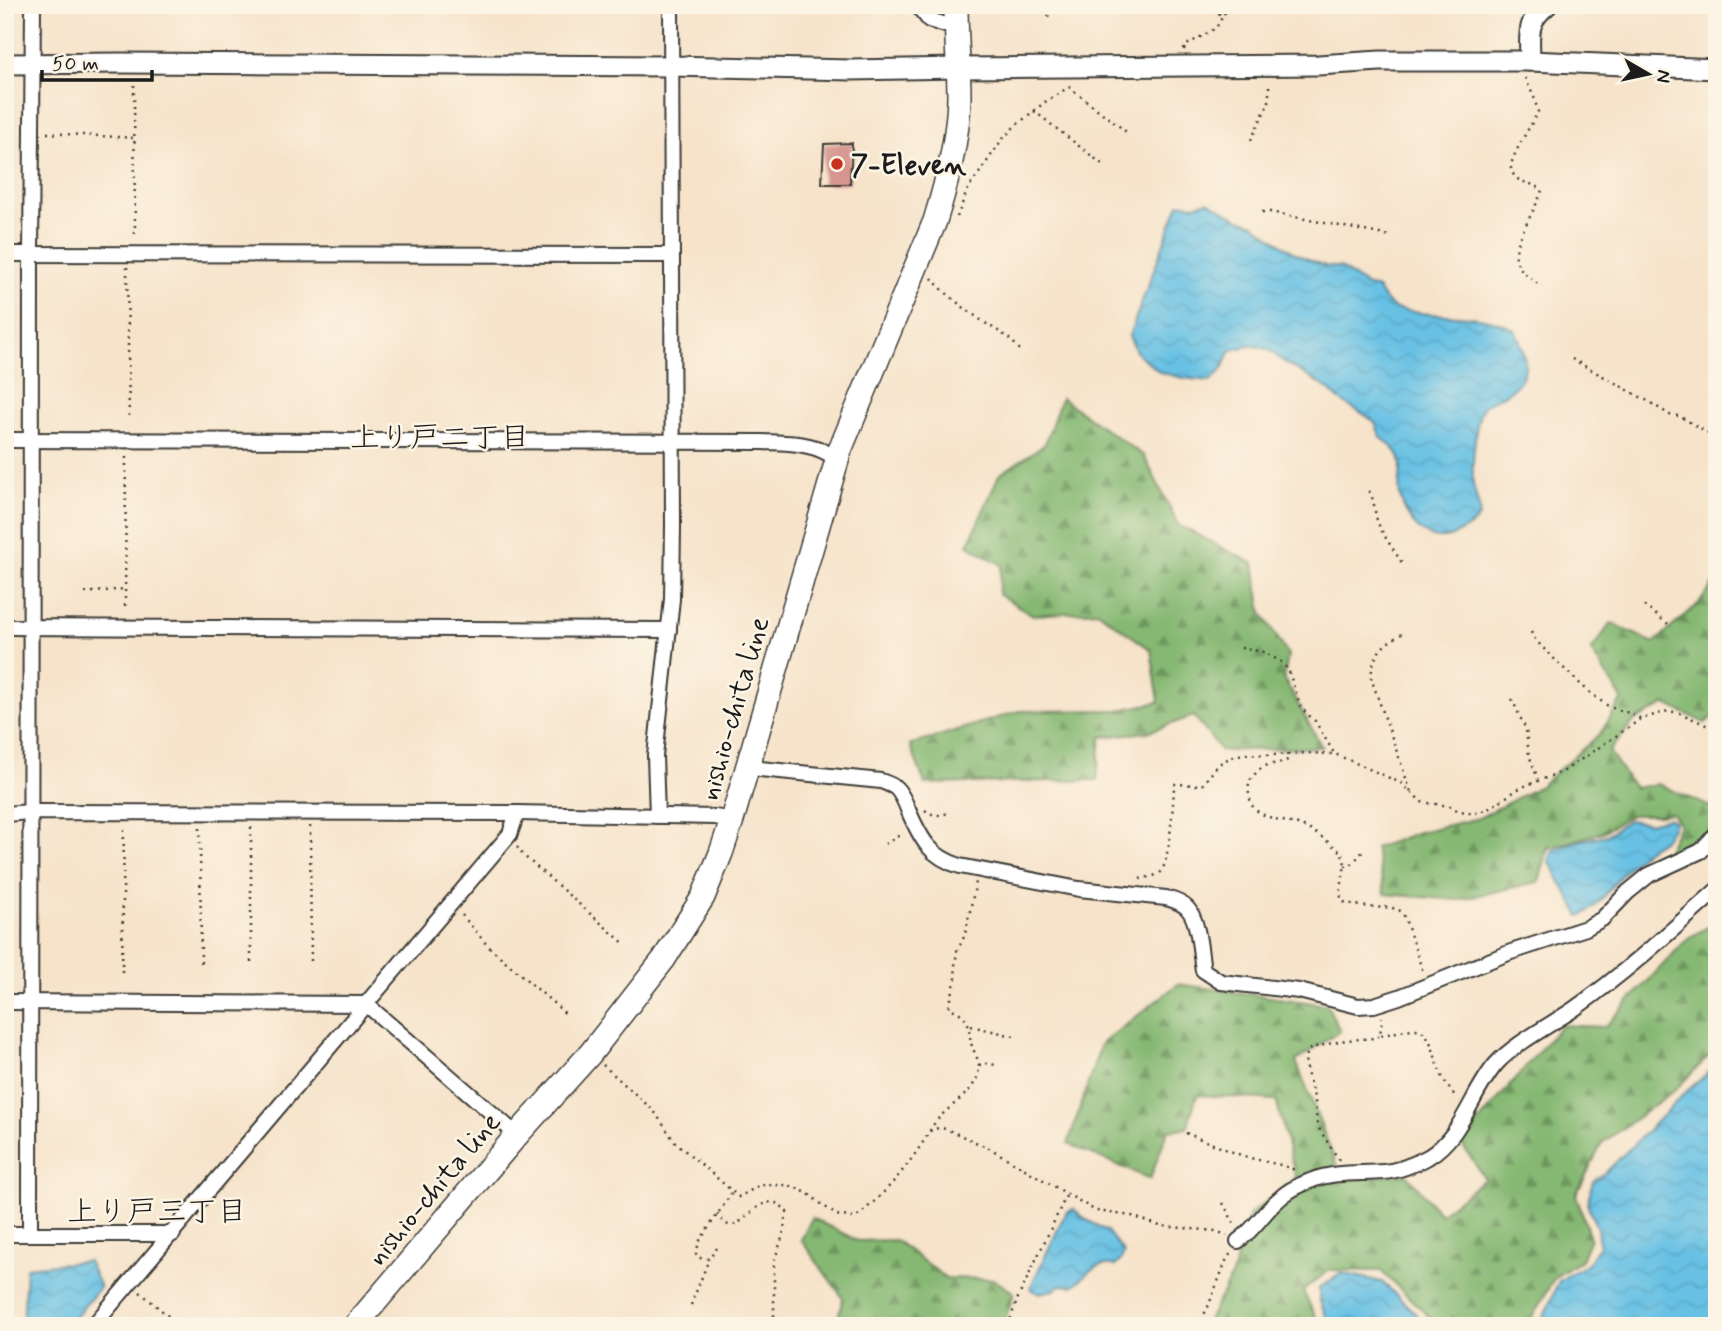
<svg xmlns="http://www.w3.org/2000/svg" width="1722" height="1331" viewBox="0 0 1722 1331" font-family="Mynerve,'Klee One',sans-serif">
	<defs>
		<pattern id="forest-firs" width="22" height="20" patternUnits="userSpaceOnUse" patternTransform="scale(1.75)"><rect width="22" height="20" fill="#85b872"/><path d="M5 1l3.5 6h-7zM16 11l3.5 6h-7z" fill="#6c955d"/></pattern>
		<pattern id="water-waves" width="16" height="10" patternUnits="userSpaceOnUse" patternTransform="scale(1.75)"><rect width="16" height="10" fill="#67c1e4"/><path d="M0 5q4-4 8 0t8 0" fill="none" stroke="#59a5c3"/></pattern>
	</defs>
	<rect width="100%" height="100%" fill="#fcf5e5"/>
	<filter id="ink" filterUnits="userSpaceOnUse"><feTurbulence type="fractalNoise" baseFrequency=".0143" numOctaves="2"/><feDisplacementMap in="SourceGraphic" scale="14" xChannelSelector="R" yChannelSelector="G"/><feConvolveMatrix kernelMatrix="1 2 1 2 8 2 1 2 1" color-interpolation-filters="sRGB"/></filter>
	<filter id="wash" filterUnits="userSpaceOnUse"><feTurbulence type="fractalNoise" baseFrequency=".00686" numOctaves="4" result="noise"/><feDisplacementMap in="SourceGraphic" scale="28" xChannelSelector="R" yChannelSelector="G"/><feGaussianBlur stdDeviation="1.57" result="paint"/><feColorMatrix in="noise" values="0 0 0 0 0 0 0 0 0 0 0 0 0 0 0 0 0 1.4 0 .05"/><feComposite in="paint" operator="in"/></filter>
	<g filter="url(#wash)">
		<rect width="100%" height="100%" fill="#f6e3ca"/>
		<g fill="url(#forest-firs)" stroke="#506a47" stroke-width="2">
			<path d="M1061,398L1144,456L1178,525L1254,564L1262,613L1288,655L1284,679L1322,747L1221,751L1194,716L1148,732L1101,737L1097,780L925,784L910,745L1019,711L1119,710L1159,702L1151,650L1097,611L1033,615L998,594L1002,565L968,545L999,475L1045,444Z"/>
			<path d="M1717,580V713L1705,723L1666,704L1634,721L1609,751L1634,788L1658,784L1717,810V821L1701,840L1665,854L1679,825L1672,813L1658,815H1631L1603,832L1548,848L1539,882L1458,900L1385,894L1375,848L1419,832L1479,818L1540,786L1600,734L1622,699L1591,651L1611,623L1654,643L1698,604Z"/>
			<path d="M1717,922V1048L1675,1090L1602,1143L1576,1195L1590,1238L1581,1260L1555,1277L1527,1326H1439L1381,1271L1329,1270L1303,1291L1320,1326H1205L1232,1275L1250,1214L1296,1178L1276,1100L1197,1095L1187,1128L1168,1130L1150,1179L1068,1144L1101,1044L1178,984L1327,1005L1340,1031L1296,1061L1342,1179L1407,1174L1440,1214L1485,1179L1461,1143L1561,1025L1605,1027L1688,938Z"/>
			<path d="M812,1218L858,1241L895,1240L946,1278L993,1279L1014,1293L1003,1326H836L843,1298L801,1240Z"/>
		</g>
		<g fill="url(#water-waves)" stroke="#426e80" stroke-width="2">
			<path d="M1208,201L1239,219L1255,224L1270,236L1296,254L1325,266L1341,268L1365,285L1378,289C1382,297 1387,305 1396,309C1401,310 1408,311 1413,312C1446,318 1485,312 1515,330C1529,360 1532,380 1500,397C1493,401 1486,402 1482,409C1475,421 1472,466 1473,482C1473,494 1483,509 1478,518C1473,526 1461,532 1452,536C1425,546 1406,519 1400,496C1397,482 1405,466 1398,454C1394,448 1388,443 1383,439C1377,434 1379,426 1373,421C1364,413 1351,408 1341,401C1335,397 1331,391 1325,387C1312,378 1297,370 1284,362C1278,358 1273,352 1267,349C1255,343 1243,347 1231,350L1221,371L1210,381L1183,378L1160,372L1137,353L1129,336L1179,203L1195,205Z"/>
			<path d="M1668,818L1674,822C1668,842 1656,841 1643,853C1636,859 1629,866 1623,873C1609,888 1599,908 1580,916L1549,861L1553,850L1574,842L1607,835L1628,820L1649,823Z"/>
			<path d="M1717,1065V1326H1540L1559,1281L1588,1263L1599,1245L1597,1228L1587,1204L1593,1181L1605,1173L1687,1091Z"/>
			<path d="M1074,1209L1083,1218L1107,1231L1124,1253L1121,1260L1115,1266C1097,1260 1087,1275 1073,1286L1060,1285L1055,1290L1038,1293L1030,1288L1066,1212Z"/>
			<path d="M88,1261L100,1287L68,1326H23L26,1267Z"/>
			<path d="M1342,1273L1382,1282L1429,1326H1330L1319,1299V1288Z"/>
		</g>
		<g id="blocks">
			<path fill="#d6968f" d="M852,143L850,184H822L824,144Z"/>
		</g>
	</g>
	<g filter="url(#ink)">
		<use href="#blocks" fill-opacity="0" stroke="#3d3a36" stroke-width="2"/>
		<g fill="none" stroke-linecap="round" stroke-linejoin="round">
			<defs>
				<g id="street">
					<path d="M917,5L929,20L956,28"/>
					<path d="M5,254L671,255"/>
					<path d="M5,440L763,442C786,443 809,442 829,454L840,450"/>
					<path d="M5,627L669,630"/>
					<path d="M747,766L760,769L881,781C886,783 892,785 896,788C902,794 906,804 909,812C921,839 930,857 960,866L1079,889L1166,898C1173,900 1181,902 1187,908C1199,920 1200,953 1203,970L1221,982L1299,991L1358,1006L1374,1005L1399,997L1511,952L1586,928L1602,919L1628,892L1649,875L1701,851L1717,833"/>
					<path d="M5,814L30,812L517,813L715,817L732,820"/>
					<path d="M657,816L655,756L672,599L673,525L671,5"/>
					<path d="M5,1002L366,1004L517,1135"/>
					<path d="M30,1233L31,254L33,5"/>
					<path d="M5,1234H173"/>
					<path d="M1238,1241C1254,1230 1263,1213 1278,1200C1287,1191 1299,1185 1310,1181C1334,1171 1358,1174 1383,1172C1398,1171 1415,1164 1428,1157C1463,1136 1471,1093 1496,1064C1514,1044 1552,1024 1574,1009C1625,973 1671,931 1717,890"/>
					<path d="M93,1326L510,834L517,813"/>
				</g>
				<g id="secondary">
					<path d="M1530,61C1530,35 1525,23 1547,5"/>
					<path d="M5,64L121,63L670,66L851,70L958,68L1318,65L1380,61H1530L1717,69"/>
				</g>
				<path id="primary" d="M355,1326L517,1135L590,1054L664,959L703,897L721,853L732,820L840,450L935,221C947,182 958,140 959,98C959,67 956,36 956,5"/>
			</defs>
			<use href="#street" stroke="#3d3a36" stroke-width="18"/>
			<use href="#secondary" stroke="#3d3a36" stroke-width="23"/>
			<use href="#primary" stroke="#3d3a36" stroke-width="26"/>
			<g stroke="#3d3a36" stroke-width="2.5" stroke-dasharray="2 5" stroke-linecap="butt">
				<path d="M1164,5L1174,8L1212,9L1223,16"/>
				<path d="M1048,17L1051,5"/>
				<path d="M1184,50L1185,46L1216,28L1229,5"/>
				<path d="M1525,78L1534,97L1538,112C1532,124 1510,157 1511,168C1511,172 1514,175 1516,178C1524,184 1534,183 1542,190C1536,210 1513,241 1516,259C1518,270 1531,278 1538,284L1540,287"/>
				<path d="M134,85L135,239"/>
				<path d="M1069,87L1129,134"/>
				<path d="M1034,111L1102,164"/>
				<path d="M47,133L135,138"/>
				<path d="M1251,140L1269,102V81"/>
				<path d="M1262,212H1270L1390,236"/>
				<path d="M957,217L967,191L1001,141L1014,127L1045,102L1069,87"/>
				<path d="M127,267L129,421"/>
				<path d="M932,278C941,291 975,317 990,326C1002,333 1011,339 1020,350"/>
				<path d="M1572,359L1646,400L1670,415L1679,416L1717,438"/>
				<path d="M1369,491C1375,500 1374,513 1378,523C1384,537 1394,550 1402,563"/>
				<path d="M85,593L125,589"/>
				<path d="M125,606L126,456"/>
				<path d="M1644,606L1671,626"/>
				<path d="M1531,632L1533,637L1542,647C1562,666 1582,688 1605,704C1616,711 1630,711 1641,719"/>
				<path d="M1402,634C1382,645 1373,653 1371,678L1411,792"/>
				<path d="M1241,648L1264,652L1283,663L1289,672L1301,708L1315,721L1334,753"/>
				<path d="M1512,699L1526,730L1529,755L1538,779"/>
				<path d="M1287,754L1289,759C1279,766 1270,761 1259,770C1251,777 1247,784 1249,794C1249,795 1251,804 1252,805C1258,818 1288,821 1301,826C1317,832 1329,843 1342,853L1345,864L1340,895L1344,902C1352,904 1360,906 1368,907C1381,909 1392,904 1403,913L1423,972"/>
				<path d="M925,810C932,816 939,816 948,813"/>
				<path d="M310,826L311,966"/>
				<path d="M251,827V962"/>
				<path d="M200,828L201,967"/>
				<path d="M885,844L903,833"/>
				<path d="M517,847L524,856L626,945"/>
				<path d="M1345,866L1351,865L1365,849"/>
				<path d="M1140,879C1145,877 1156,877 1161,872C1169,863 1174,799 1174,784L1202,785L1219,764L1231,757L1243,754L1272,755L1305,753L1335,754L1401,783L1422,802L1450,806L1457,810L1473,814L1488,809L1520,788L1564,771L1641,719L1668,711L1680,713L1717,730"/>
				<path d="M462,915L487,945L568,1016"/>
				<path d="M122,972L124,825"/>
				<path d="M971,1026L1018,1037"/>
				<path d="M1381,1035C1392,1034 1404,1029 1414,1029C1431,1028 1434,1057 1439,1069C1443,1080 1449,1089 1457,1098"/>
				<path d="M603,1065L654,1111L675,1142L739,1197L760,1185H789L807,1193L836,1215L855,1218C886,1194 910,1164 930,1131L938,1128L946,1129L991,1149L1096,1211L1132,1216L1160,1226L1215,1231L1227,1235"/>
				<path d="M979,1065L985,1063L996,1065"/>
				<path d="M930,1131C941,1106 979,1096 979,1066C979,1060 974,1052 972,1046C968,1035 972,1023 962,1015C958,1011 953,1010 949,1007L956,978L955,966L957,951L965,935L976,882"/>
				<path d="M1186,1133C1206,1141 1226,1150 1247,1157C1264,1162 1278,1163 1295,1170"/>
				<path d="M1339,1160L1321,1132L1317,1124L1315,1101L1305,1065L1306,1057L1308,1050L1315,1047L1346,1040L1376,1038L1380,1035L1382,1017"/>
				<path d="M1223,1203L1235,1225"/>
				<path d="M717,1214C720,1217 724,1224 729,1225C746,1228 764,1183 787,1212L783,1235L774,1262V1321"/>
				<path d="M717,1248L709,1259L699,1258L696,1254L699,1242L733,1191"/>
				<path d="M140,1292L180,1326"/>
				<path d="M691,1305L709,1259"/>
				<path d="M1010,1326L1011,1317L1018,1298L1067,1194"/>
				<path d="M1198,1326L1208,1307L1226,1261L1232,1251"/>
			</g>
			<use href="#street" stroke="#fff" stroke-width="14"/>
			<use href="#secondary" stroke="#fff" stroke-width="19"/>
			<use href="#primary" stroke="#fff" stroke-width="23"/>
		</g>
	</g>
	<circle fill="#c8321e" stroke="#fcf5e5" stroke-width="2.5" cx="837" cy="164" r="7"/>
	<g text-anchor="middle" stroke-width="5" stroke-linejoin="round" paint-order="stroke">
		<g font-size="28" font-weight="bold" fill="#1c1c1c" stroke="#fcf5e5" text-anchor="start">
			<text x="851" y="174">7-Eleven</text>
		</g>
		<g font-size="28" fill="#1c1c1c" stroke="#fcf5e5">
			<text transform="translate(733 708) rotate(-74)" y="10">nishio-chita line</text>
			<text transform="translate(433 1188) rotate(-50)" y="10">nishio-chita line</text>
		</g>
		<g font-size="30" fill="#1c1c1c" stroke="#fcf5e5">
			<text x="440" y="447">上り戸二丁目</text>
			<text x="157" y="1221">上り戸三丁目</text>
		</g>
	</g>
	<rect width="1722" height="1331" fill="none" stroke="#fcf5e5" stroke-width="28"/>
	<g transform="translate(1648 74) rotate(99)" stroke="#fcf5e5" stroke-width="5" paint-order="stroke">
	<path d="M0-5L12 26L0 18L-12 26Z" fill="#1c1c1c"/>
	<text y="-10" font-size="19" font-weight="bold" text-anchor="middle" fill="#1c1c1c">N</text>
	</g>
	<path d="M42 70v10h110v-10" fill="none" stroke="#1c1c1c" stroke-width="3.5"/>
	<text x="52" y="70" font-size="21" fill="#1c1c1c" stroke="#fcf5e5" stroke-width="5" paint-order="stroke">50 m</text>
</svg>
